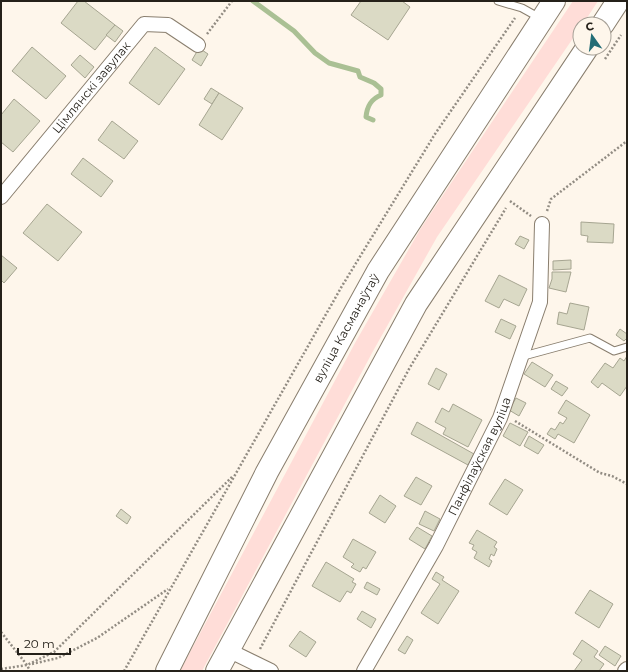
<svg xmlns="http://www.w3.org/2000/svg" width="628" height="672" viewBox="0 0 628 672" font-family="Montserrat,sans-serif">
	<rect width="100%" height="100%" fill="#fef6eb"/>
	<path fill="#ffddd8" d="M573,1H598L583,24H580V28L437,237L372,353L202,671H180L355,343L421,228Z"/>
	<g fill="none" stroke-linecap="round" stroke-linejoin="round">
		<path stroke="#aac094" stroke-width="5" d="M253,1L294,31L315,53L329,63L358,71L360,77L374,83L381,89V95C371,99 367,106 366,117L373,120"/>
	</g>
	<g fill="#dbdac5" stroke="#a6a591">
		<path d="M78,1H84L115,25L95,50L61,23Z"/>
		<path d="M361,1H402L410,7L388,40L351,15Z"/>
		<path d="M115,25L123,31L115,42L106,35Z"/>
		<path d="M32,47L66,76L46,99L12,71Z"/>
		<path d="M155,47L185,69L159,105L129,83Z"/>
		<path d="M199,48L208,54L201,66L192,60Z"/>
		<path d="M80,55L94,67L85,78L71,65Z"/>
		<path d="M211,88L219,93L212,104L204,99Z"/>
		<path d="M219,93L243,108L222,140L199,125Z"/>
		<path d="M14,99L40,121L13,152L1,142V115Z"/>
		<path d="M112,121L138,141L124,159L98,140Z"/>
		<path d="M83,158L113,181L101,197L71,174Z"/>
		<path d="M47,204L82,232L58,261L23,233Z"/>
		<path d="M581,222L614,224L613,243L587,242L588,236L581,235Z"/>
		<path d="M520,236L529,240L524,249L515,244Z"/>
		<path d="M1,255L17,268L4,283L1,280Z"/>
		<path d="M571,260V269L553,270V261Z"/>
		<path d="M552,272H571L566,292L549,288L552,279Z"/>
		<path d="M499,275L527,289L519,306L504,299L499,308L485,301Z"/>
		<path d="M570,303L589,307L584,330L557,324L559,312L567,314Z"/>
		<path d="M501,319L516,326L510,339L495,332Z"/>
		<path d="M620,329L627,334V338L624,341L616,335Z"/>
		<path d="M627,356V386L620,396L602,383L598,388L591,382L605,363L613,368L620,358L624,361Z"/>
		<path d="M532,362L553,375L545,387L524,374Z"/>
		<path d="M436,368L447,374L439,390L428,384Z"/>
		<path d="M556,381L568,388L562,396L551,389Z"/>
		<path d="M516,398L526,403L519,416L509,410Z"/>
		<path d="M566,400L590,415L574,443L558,434L555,439L547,434L551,428L555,430L560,422L563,424L567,418L558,413Z"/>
		<path d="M453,404L482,420L468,447L443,434L446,428L435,422L442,408L449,412Z"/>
		<path d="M417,422L474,454L468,465L411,434Z"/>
		<path d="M510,423L528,432L520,446L503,436Z"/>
		<path d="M529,436L544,445L538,454L524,446Z"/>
		<path d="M416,477L432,486L421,505L404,496Z"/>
		<path d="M505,479L523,490L507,515L489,504Z"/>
		<path d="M380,495L396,506L385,523L369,513Z"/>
		<path d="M121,509L131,517L127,524L116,516Z"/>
		<path d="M425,511L440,519L434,531L419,524Z"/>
		<path d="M417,527L432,536L425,549L409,539Z"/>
		<path d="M477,530L497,542L494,547L497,549L494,556L491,554L489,559L492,561L489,567L474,558L477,552L472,549L474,545L469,543Z"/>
		<path d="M353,539L376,552L366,569L363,567L360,572L351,567L354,564L343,557Z"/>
		<path d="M326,562L354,579L352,582L356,584L351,593L347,591L340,602L312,586Z"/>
		<path d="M436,572L444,577L442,580L459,591L438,624L421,613L440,584L432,579Z"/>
		<path d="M367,582L380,589L377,595L364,588Z"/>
		<path d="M590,590L613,604L599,628L575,613Z"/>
		<path d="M362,611L376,619L371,628L357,619Z"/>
		<path d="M300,631L316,642L306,657L289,646Z"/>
		<path d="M407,636L413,640L405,654L398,650Z"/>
		<path d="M582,640L598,651L594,657L604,664L599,671H574L582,660L573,654Z"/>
		<path d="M605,646L621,656L615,666L599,655Z"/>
	</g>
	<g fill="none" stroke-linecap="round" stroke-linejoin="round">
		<defs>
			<g id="lane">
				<path d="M498,1L522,8L540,18"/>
				<path d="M520,357L590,338L614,351L627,347"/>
			</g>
			<g id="street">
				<path id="s1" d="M1,197L144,24L168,25L198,45"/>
				<path d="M228,650L271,671"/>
				<path id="s2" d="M364,671L436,546L500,418L540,302L542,224"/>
				<path d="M625,671L627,669"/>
			</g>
			<g id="primary">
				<path d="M603,24L618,1"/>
				<path id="s3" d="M167,671L267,472L378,271L554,1"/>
				<path d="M217,671L416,304L587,48"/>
			</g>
		</defs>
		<use href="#lane" stroke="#897e6e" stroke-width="9"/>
		<use href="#street" stroke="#897e6e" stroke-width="16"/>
		<use href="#primary" stroke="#897e6e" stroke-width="24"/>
		<g stroke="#928c83" stroke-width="2.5" stroke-dasharray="2 2" stroke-linecap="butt">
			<path d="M207,34L232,1"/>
			<path d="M605,59L621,35"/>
			<path d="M510,201L531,216"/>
			<path d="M547,211L551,199L627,141"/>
			<path d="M515,421L600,473L612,476L627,484"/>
			<path d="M1,632L27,665L30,671"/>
			<path d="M260,649L409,369L506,208"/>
			<path d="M32,664L58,658L97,638L168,589"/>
			<path d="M1,669L27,665L54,652L232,477"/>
			<path d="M124,671L342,286L435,134L515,18"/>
		</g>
		<use href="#lane" stroke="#fff" stroke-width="7"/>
		<use href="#street" stroke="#fff" stroke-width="14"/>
		<use href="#primary" stroke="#fff" stroke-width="22"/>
	</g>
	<g text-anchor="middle" stroke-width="3" stroke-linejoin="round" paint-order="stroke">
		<g font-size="12" fill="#25211a" stroke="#fef6eb">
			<text dy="4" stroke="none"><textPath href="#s1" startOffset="142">Цімлянскі завулак</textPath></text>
			<text dy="4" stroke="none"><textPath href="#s3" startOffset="387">вуліца Касманаўтаў</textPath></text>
			<text dy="4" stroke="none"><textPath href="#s2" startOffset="244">Панфілаўская вуліца</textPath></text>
		</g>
	</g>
	<rect width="628" height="672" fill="none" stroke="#25211a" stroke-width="4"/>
	<g transform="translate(592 36) rotate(346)"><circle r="19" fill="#fef6eb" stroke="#a7a197"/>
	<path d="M0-3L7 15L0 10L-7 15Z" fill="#236d76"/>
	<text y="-6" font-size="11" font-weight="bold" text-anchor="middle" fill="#25211a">С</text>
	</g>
	<path d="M18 648v6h52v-6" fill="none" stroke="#25211a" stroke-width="2"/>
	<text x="24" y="648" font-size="12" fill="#25211a" stroke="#fef6eb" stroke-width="3" paint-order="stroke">20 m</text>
</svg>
